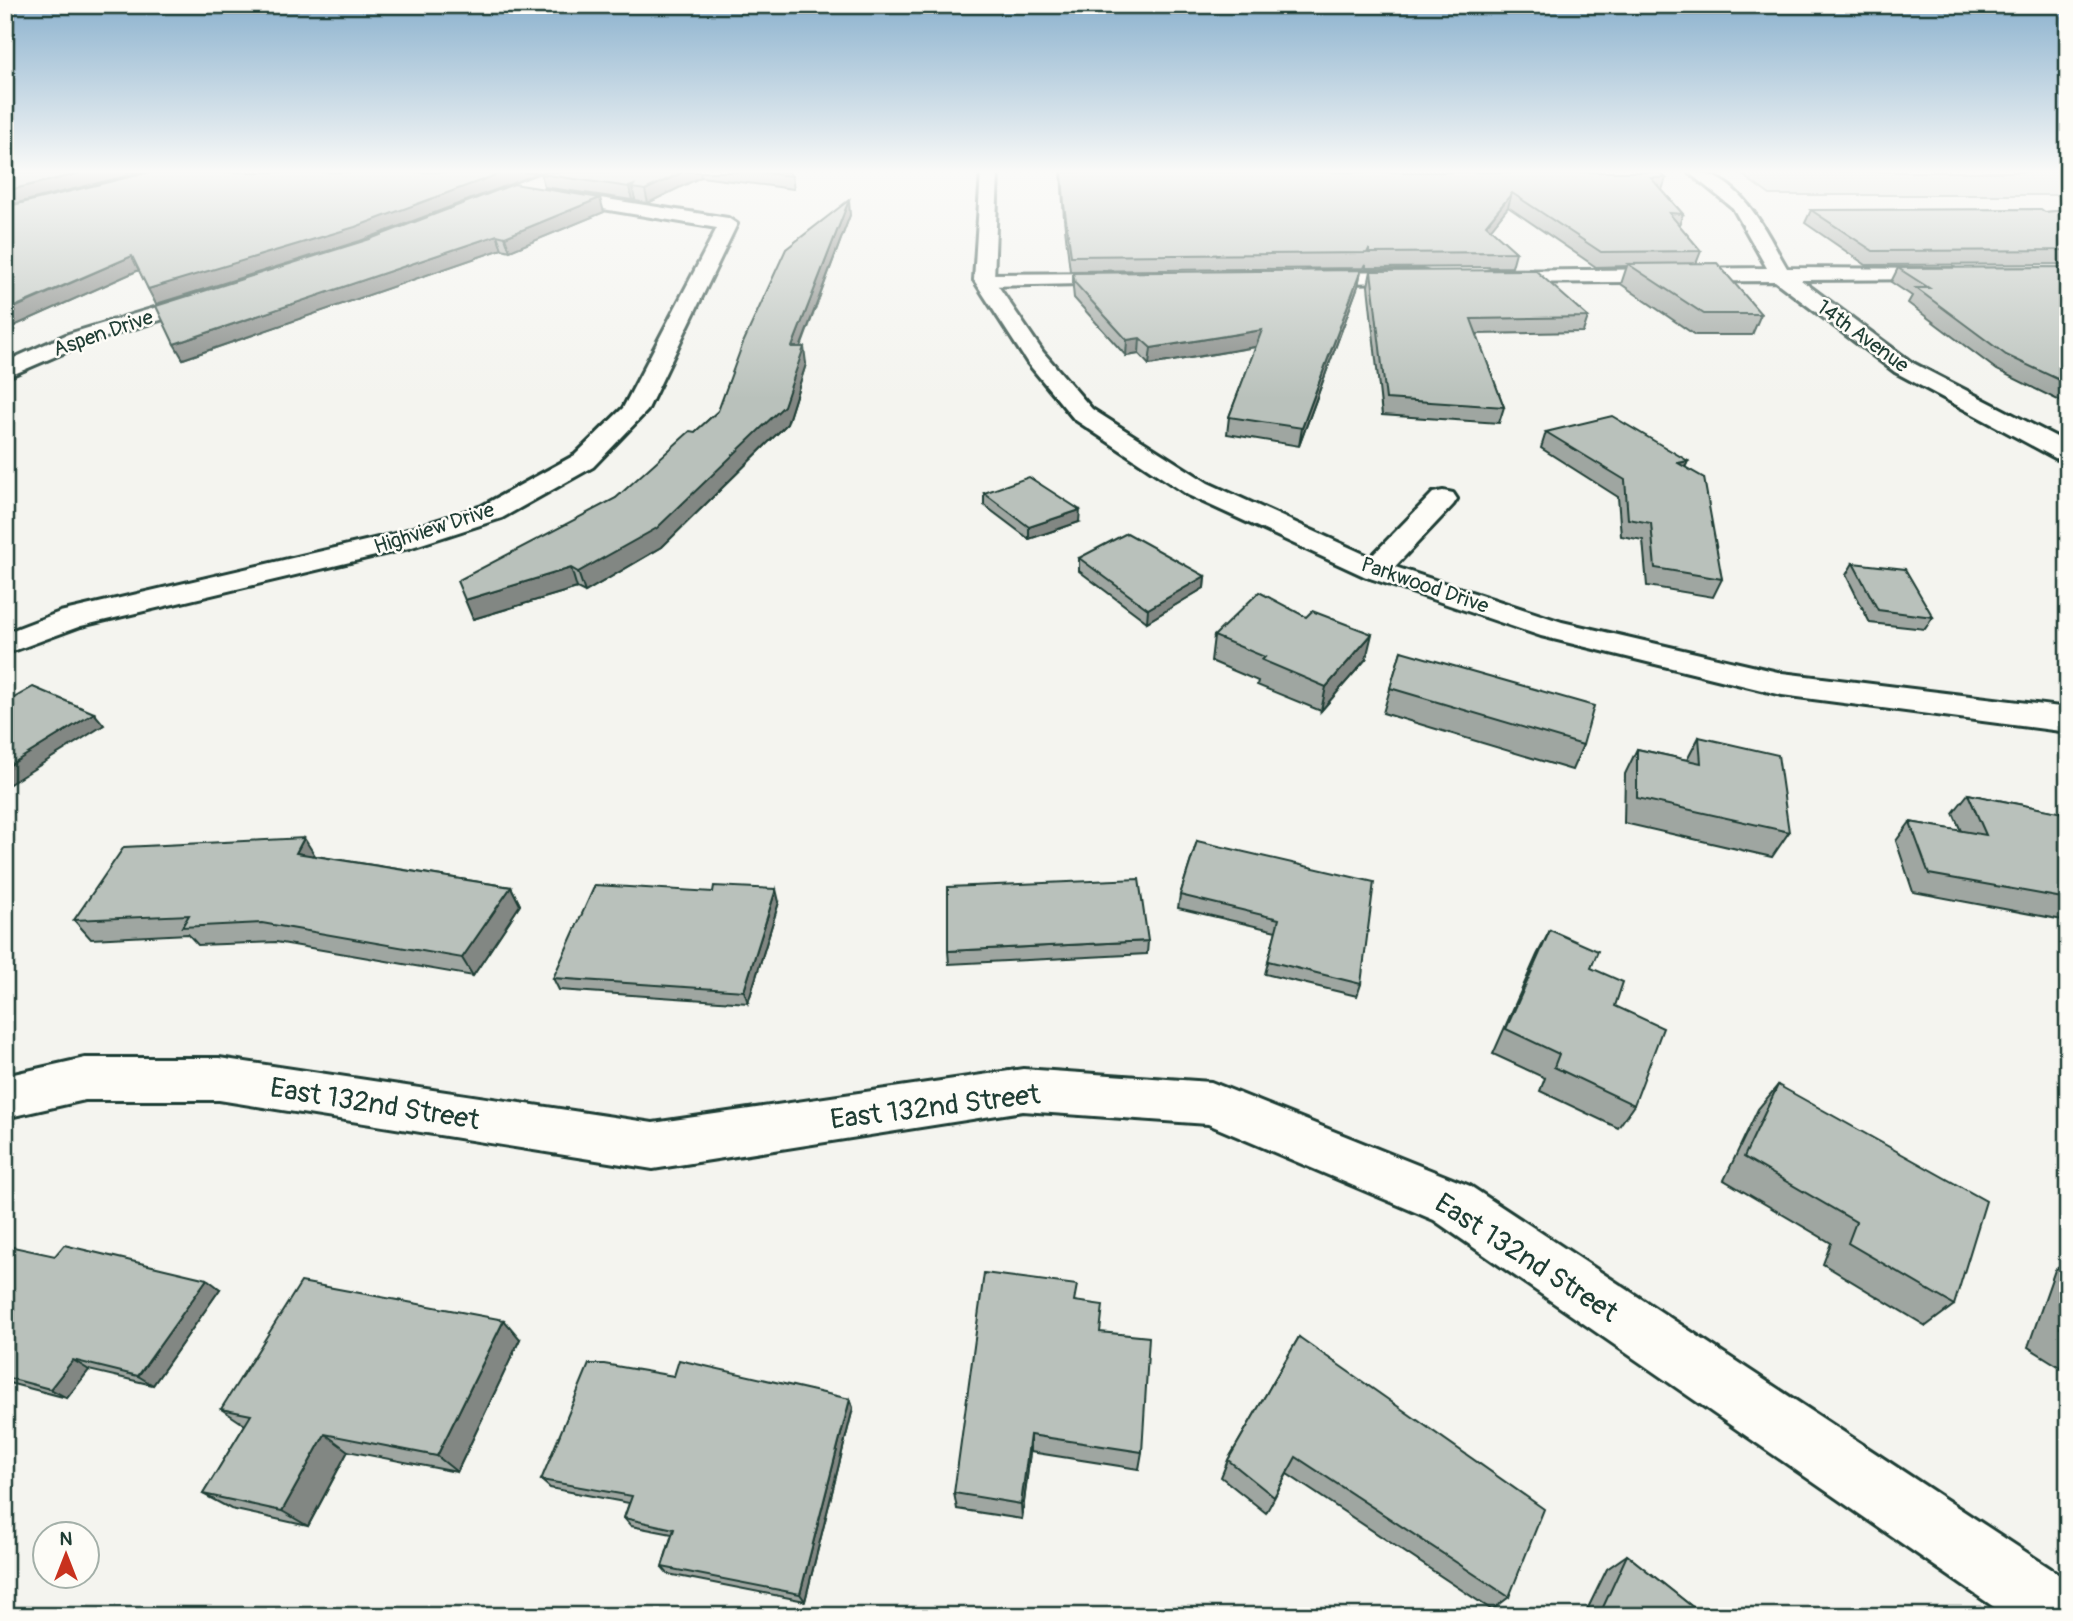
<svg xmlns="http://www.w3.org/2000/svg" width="2073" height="1621" viewBox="0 0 2073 1621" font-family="Pangolin,sans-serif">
	<rect width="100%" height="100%" fill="#f4f4ef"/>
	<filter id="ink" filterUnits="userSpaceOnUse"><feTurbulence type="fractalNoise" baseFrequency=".0143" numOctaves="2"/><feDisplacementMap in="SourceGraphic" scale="14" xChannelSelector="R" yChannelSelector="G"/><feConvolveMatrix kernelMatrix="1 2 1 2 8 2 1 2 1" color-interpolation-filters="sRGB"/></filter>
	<g filter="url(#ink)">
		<path fill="#d1d6d1" stroke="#788a82" stroke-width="2" d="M1738,172H2068V195H1770Z"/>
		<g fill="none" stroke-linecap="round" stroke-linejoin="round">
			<defs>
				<g id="minor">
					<path d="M1688,172C1739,170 1765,231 1787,268L1954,269L1957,273L1954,277L1947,279L1801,280L1911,362L2068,443V462L2059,460L1895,372L1775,281L1490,283L1483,281L1480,277L1483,273L1490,271L1767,268L1733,208Z"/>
					<path d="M549,190L728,218L737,224L647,411L593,467L502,518L409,548L81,626L5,654V633L60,612L391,535L482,506L575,455L623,408L717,228L543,199L540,195Z"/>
					<path d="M1422,271L1429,273L1432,277L1429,281L1308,284L1301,282L1298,278L1301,274L1308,272Z"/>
					<path d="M1125,273L1132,275L1135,279L1132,283L984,286L977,284L974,280L977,276L984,274Z"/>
					<path d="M207,292L215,293L218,298L215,303L84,344L5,378V362L68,334Z"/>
					<path d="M1443,491L1453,493L1457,499L1453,505L1386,576L1375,579L1364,576L1360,570L1364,564L1433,493Z"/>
					<path d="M85,1058H219L653,1123L1023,1069L1211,1082L1470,1186L2068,1580V1616H2007L1434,1220L1208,1124L1023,1111L653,1169L219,1100H85L5,1118V1076Z"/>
				</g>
				<path id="tertiary" d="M981,172H998L994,280L1043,352L1092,409L1208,483L1386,564L1562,622L1782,673L2068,708V732L1782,695L1541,636L1364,576L1188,495L1074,419L1027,362L974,280Z"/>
			</defs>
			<use href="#minor" stroke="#1f3d34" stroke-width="6"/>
			<use href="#tertiary" stroke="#1f3d34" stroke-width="6"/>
			<use href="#minor" fill="#fdfcf7" fill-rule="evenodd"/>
			<use href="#tertiary" fill="#fdfcf7" fill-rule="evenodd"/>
		</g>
		<g fill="#9fa6a1" stroke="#1f3d34" stroke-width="2">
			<path d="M150,172H788L792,176L794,189L701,177L648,203L635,201V199L632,200L544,187L541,173H540L360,241L156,304L139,270L14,326L5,325V207Z"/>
			<path d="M1061,172H1658L1666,178L1662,190L1683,214L1679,225L1701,251L1696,264L1761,314L1752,335H1695L1621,284L1627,266L1596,267L1508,207L1490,229L1516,252L1512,267L1366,268V264L1364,268L1070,271L1064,219Z"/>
			<path d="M1811,210L2045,212L2068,210V264L1866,265L1805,223Z"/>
			<path d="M604,212L510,251L502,249L183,359L156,306Z"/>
			<path d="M850,215L801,347L806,364L787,424L662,547L585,592L577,588L473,619L695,432L718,411Z"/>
			<path d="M2068,267V405L1997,370L1908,303L1912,296L1891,282L1898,268Z"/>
			<path d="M1361,270L1358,286L1299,446L1227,434L1229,417L1256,347L1149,365L1139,354L1126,356L1074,298L1073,288V273Z"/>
			<path d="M1371,271L1588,317L1583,332L1476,334L1504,407L1499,423L1382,415L1368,286Z"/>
			<path d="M1546,432L1688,461L1685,467L1722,579L1713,597L1647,586L1643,540L1621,536L1618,497L1541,448Z"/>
			<path d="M984,493L1079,522L1029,539L984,505Z"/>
			<path d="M1079,558L1205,576L1204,588L1147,622L1079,571Z"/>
			<path d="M1853,563L1933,617L1925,629L1870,623L1846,575Z"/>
			<path d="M1214,636L1366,659L1321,711L1257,685L1258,681L1211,661Z"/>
			<path d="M1401,651L1583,745L1572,770L1383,713Z"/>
			<path d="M1699,737L1789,832L1772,857L1624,823L1625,774L1637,749L1687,760Z"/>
			<path d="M1968,794L2068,814V921L1913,892L1896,841L1910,822L1961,831L1953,813Z"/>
			<path d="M1197,841L1361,984L1357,996L1265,974L1276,931L1178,908L1180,895Z"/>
			<path d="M316,856L511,887L520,905L473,976L276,942L198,945L188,934L91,939L74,920Z"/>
			<path d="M779,902L748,1003L559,990L553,978Z"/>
			<path d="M1550,930L1615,1006L1634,1105L1618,1128L1540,1091L1545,1078L1493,1054L1537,955Z"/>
			<path d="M1148,941L1147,954L949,964L948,951Z"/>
			<path d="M1778,1085L1954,1305L1926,1326L1823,1264L1831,1243L1724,1180L1758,1109Z"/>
			<path d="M5,1250L220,1289L153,1385L89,1370L67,1398L5,1382Z"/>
			<path d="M2068,1261V1372L2028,1347L2055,1270Z"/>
			<path d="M1076,1302L1100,1332L1142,1452L1139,1469L1030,1452L1022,1519L957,1509L954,1493Z"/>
			<path d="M1299,1337L1509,1597L1492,1610L1287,1474L1266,1513L1221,1477L1228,1460Z"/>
			<path d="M520,1339L457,1472L348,1451L308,1526L231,1509L203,1494L245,1425L221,1409Z"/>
			<path d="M674,1376L850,1399L853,1408L805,1601L668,1574L662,1567L672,1534L631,1526L624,1518L629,1503L550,1488L541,1480Z"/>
			<path d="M1627,1555L1704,1616H1584L1607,1569Z"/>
		</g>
		<g fill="#828783" stroke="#1f3d34" stroke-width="2">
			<path d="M85,172H143L5,206V191Z"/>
			<path d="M504,172L540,173L360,241L156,304L148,289Z"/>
			<path d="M683,172H700L701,177L648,203L645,190Z"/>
			<path d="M634,185L632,188L635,199L632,200L629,187Z"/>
			<path d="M1512,193L1508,207L1482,240L1486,225Z"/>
			<path d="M600,198L604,212L510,251L505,237Z"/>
			<path d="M849,200L850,215L794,364L792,347Z"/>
			<path d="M497,235L502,249L183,359L174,344Z"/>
			<path d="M132,256L139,270L14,326L5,312Z"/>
			<path d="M1361,270L1358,286L1299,446L1302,428Z"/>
			<path d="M1262,330L1260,346L1149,365L1151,348Z"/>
			<path d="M1140,338L1139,354L1126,356L1127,340Z"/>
			<path d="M804,347L806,364L787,424L662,547L585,592L578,572Z"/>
			<path d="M1688,461L1681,477L1678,463Z"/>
			<path d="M1080,510L1079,522L1029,539V527Z"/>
			<path d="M571,568L577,588L473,619L465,600Z"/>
			<path d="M1205,576L1204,588L1147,622L1148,609Z"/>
			<path d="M1372,634L1366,659L1321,711L1326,687Z"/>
			<path d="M94,713L104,725L5,787V768Z"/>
			<path d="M304,838L316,857L296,853Z"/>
			<path d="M511,887L520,905L473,976L462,958Z"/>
			<path d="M776,889L779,902L748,1003L744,991Z"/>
			<path d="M207,1279L220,1289L153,1385L138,1376Z"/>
			<path d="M504,1320L520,1339L457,1472L437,1456Z"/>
			<path d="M73,1360L89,1370L67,1398L50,1389Z"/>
			<path d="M850,1399L853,1408L805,1601L800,1594Z"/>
			<path d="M325,1434L348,1451L308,1526L282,1511Z"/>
			<path d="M1030,1435V1452L1022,1519L1021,1504Z"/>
		</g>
		<g fill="#b9c1bb" stroke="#1f3d34" stroke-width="2">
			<path d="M5,172H85L5,191Z"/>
			<path d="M150,172H504L355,227L148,289L132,256L5,311V207Z"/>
			<path d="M543,172H683L645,190L632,188L634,185L629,187L541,174Z"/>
			<path d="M756,172H788L792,176Z"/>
			<path d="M1062,172H1658L1666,178H1651L1683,214L1669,213L1701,251L1601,252L1512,193L1486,225L1516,252L1369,253V249L1367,253L1071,256L1064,205Z"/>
			<path d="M514,184L600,198L505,237L497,235L174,344L156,306L370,239Z"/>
			<path d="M849,200L792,347H804L784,406L657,528L578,572L571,568L465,600L457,581L616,498L690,431L695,432L718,411L743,343L786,249Z"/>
			<path d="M2041,209L2045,212L2068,210V250L1873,251L1811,210Z"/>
			<path d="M1717,263L1761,314H1704L1628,264Z"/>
			<path d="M2068,267V384L2006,355L1916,288H1929L1898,268Z"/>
			<path d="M1361,270L1302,428L1229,417L1262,330L1151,348L1140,338L1127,340L1075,283L1073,273Z"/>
			<path d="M1535,270L1588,317L1471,319L1504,407L1386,399L1371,271Z"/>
			<path d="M1612,416L1688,461L1678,463L1704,478L1722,579L1655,568L1651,523L1628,519L1625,480L1546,432Z"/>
			<path d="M1029,477L1080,510L1029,527L984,493Z"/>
			<path d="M1127,533L1205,576L1148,609L1079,558Z"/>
			<path d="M1853,563L1905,569L1933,617L1878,610Z"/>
			<path d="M1259,592L1306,617L1312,611L1372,634L1326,687L1262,660L1265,657L1214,636Z"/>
			<path d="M1401,651L1594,706L1583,745L1390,688Z"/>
			<path d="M33,687L94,713L5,768V703Z"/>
			<path d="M1699,737L1778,755L1789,832L1637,798V749L1701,763Z"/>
			<path d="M1968,794L2068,814V899L1929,874L1910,822L1986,835Z"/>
			<path d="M304,838L296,853L511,887L462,958L262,923L182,927L189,915L74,920L124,847Z"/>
			<path d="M1197,841L1374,882L1361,984L1268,961L1279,919L1180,895Z"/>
			<path d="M1139,879L1148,941L948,951V887Z"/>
			<path d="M595,885L713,892L714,886L776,889L744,991L553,978Z"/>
			<path d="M1550,930L1598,951L1591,968L1623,982L1615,1006L1663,1028L1634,1105L1554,1067L1559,1054L1506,1029Z"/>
			<path d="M1778,1085L1986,1201L1954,1305L1848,1243L1856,1222L1744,1157Z"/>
			<path d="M64,1245L207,1279L138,1376L73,1360L50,1389L5,1377V1250L9,1246L55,1256Z"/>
			<path d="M984,1273L1077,1285L1074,1301L1103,1305L1100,1332L1149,1337L1142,1452L1030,1435L1021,1504L954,1493Z"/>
			<path d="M301,1282L504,1320L437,1456L325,1434L282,1511L203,1494L251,1415L221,1409Z"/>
			<path d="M2068,1304V1332L2060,1328Z"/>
			<path d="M1299,1337L1544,1509L1509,1597L1296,1457L1274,1497L1228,1460Z"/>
			<path d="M679,1360L850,1399L800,1594L662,1567L674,1529L624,1518L632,1496L541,1480L589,1364H604L674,1376Z"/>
			<path d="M1627,1555L1704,1616H1599Z"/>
		</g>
	</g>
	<linearGradient id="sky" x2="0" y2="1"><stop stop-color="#8cb2ce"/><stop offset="0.43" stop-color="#fafaf8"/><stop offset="1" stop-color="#fafaf8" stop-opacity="0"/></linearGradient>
	<rect width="2073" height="399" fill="url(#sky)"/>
	<g text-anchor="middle" stroke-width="5" stroke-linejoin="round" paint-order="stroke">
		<g font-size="21" fill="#1f3d34" stroke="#fdfcf7">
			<text transform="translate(103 333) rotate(-19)" y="7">Aspen Drive</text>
			<text transform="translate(1863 336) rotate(36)" y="7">14th Avenue</text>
			<text transform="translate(434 528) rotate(-18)" y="7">Highview Drive</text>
			<text transform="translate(1425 585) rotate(19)" y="7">Parkwood Drive</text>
		</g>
		<g font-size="28" fill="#1f3d34" stroke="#fdfcf7">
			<text transform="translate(375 1103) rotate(9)" y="10">East 132nd Street</text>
			<text transform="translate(935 1106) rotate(-7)" y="10">East 132nd Street</text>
			<text transform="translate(1527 1257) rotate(33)" y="10">East 132nd Street</text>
		</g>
	</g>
	<rect width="2073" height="1621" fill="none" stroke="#fdfcf7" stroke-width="28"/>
	<rect x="14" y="14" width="2045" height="1593" fill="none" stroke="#1f3d34" stroke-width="2.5" filter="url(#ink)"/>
	<g transform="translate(66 1555)"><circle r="33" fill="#fdfcf7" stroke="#a4b0a9" stroke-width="2"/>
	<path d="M0-5L12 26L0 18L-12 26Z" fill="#c8321e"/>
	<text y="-10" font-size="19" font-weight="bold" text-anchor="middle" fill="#1f3d34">N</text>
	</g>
</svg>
